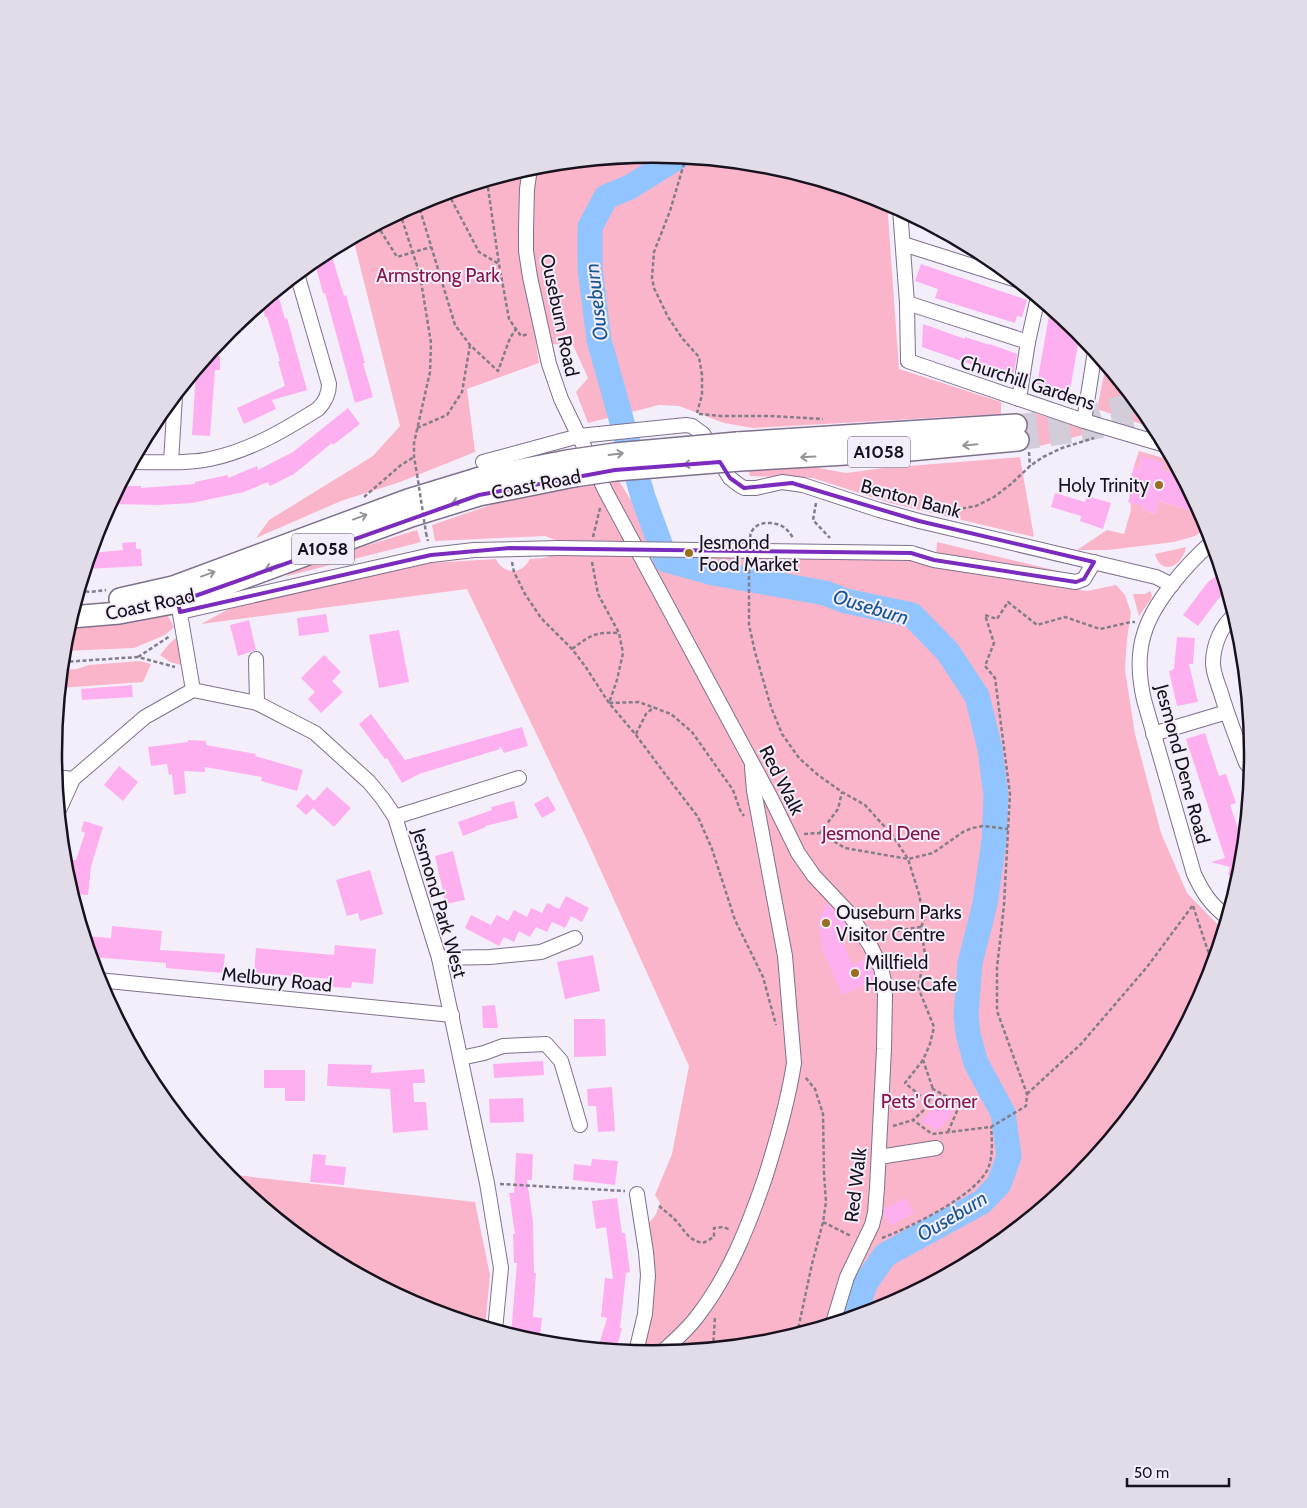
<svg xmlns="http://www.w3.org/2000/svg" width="1307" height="1508" viewBox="0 0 1307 1508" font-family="Cabin,sans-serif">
	<rect width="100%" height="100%" fill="#f4eefb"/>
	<g fill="#fbb5ca">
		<path d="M654,154L771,166L887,202L899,369L1001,402V414L753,428L724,423L679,406L659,405L588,423L576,392L588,378L573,345L552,344C541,300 529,254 531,207C532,194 536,179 538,166Z"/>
		<path d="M526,169L520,244L522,271L534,329L539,363L467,389L475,452L400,482L341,501L256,538L269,520L373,456L400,426L353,238L424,200Z"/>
		<path d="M1106,365L1152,421L1156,429L1097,409Z"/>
		<path d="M1031,412L1094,432L1036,447Z"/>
		<path d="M1139,451L1174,461L1182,476L1162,470L1142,457L1139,468L1134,466Z"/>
		<path d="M1020,457L1034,537L890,503L813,478L750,476L748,469L813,467L846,473L884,468Z"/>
		<path d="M617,478L666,556L911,559L921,560L939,568L1087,591L1116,585L1125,595L1131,613L1127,639L1125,670L1135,734L1161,833L1187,893L1224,931L1207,984L1152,1087L1077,1178L986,1253L883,1308L770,1342L689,1350L685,1345L678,1351L653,1354L643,1353C655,1307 655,1270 649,1223L656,1214L660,1203L655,1195L672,1154L689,1066L587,840L467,589L201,624L236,605L429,563L496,559C504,575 522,575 530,559L545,558L553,555L558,541L545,536L435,541L432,525L520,495Z"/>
		<path d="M1129,485L1133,486L1144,507L1143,510L1155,514L1159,501L1202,514L1209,527L1195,536L1174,542L1108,550H1077L1107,530L1124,534L1131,510Z"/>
		<path d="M417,530L421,542L287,576L294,568Z"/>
		<path d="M937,542L1070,574L1073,575L936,556Z"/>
		<path d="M1186,547C1183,566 1161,577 1155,554Z"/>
		<path d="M1150,591L1152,595L1151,599L1139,616L1133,594H1145Z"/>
		<path d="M168,616L174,627L165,635L134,648L64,651L65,637L69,624Z"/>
		<path d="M177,637L181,665L170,662L160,655L169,644Z"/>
		<path d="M140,661L151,664L143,682L60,688L62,670L77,669L89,665Z"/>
		<path d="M226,1174L475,1202L490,1275L485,1327L424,1308L320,1253Z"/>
	</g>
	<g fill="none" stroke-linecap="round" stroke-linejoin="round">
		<path stroke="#92c5ff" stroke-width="25" d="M678,157L630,187L606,197L590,227V268L599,340L643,497L666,560L713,573L825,593L846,601L912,615L948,652L977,696L990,749L996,796L994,841L985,904L970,963L966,1015L968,1034L976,1063L1003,1113L1009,1156L999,1184L982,1202L885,1255L865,1284L854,1317"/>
	</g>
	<g fill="#feaff0">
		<path d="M330,250L344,296L346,295L365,363H363L373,397L355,403L325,293H323L314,260Z"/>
		<path d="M921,264L1027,300L1022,317L1017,316L1015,323L935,298L938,289L915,281Z"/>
		<path d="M277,291L285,319L287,318L307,390L272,400L276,409L244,424L237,408L285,386L278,361H280L267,317H265L262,304Z"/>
		<path d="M1049,315L1062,317L1080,333L1069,396L1048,392L1050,386L1037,384Z"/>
		<path d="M923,324L965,339V337L990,345V344L1017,354L1013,379L922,347Z"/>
		<path d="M209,355L220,356V370H215L210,436L192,435L196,371Z"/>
		<path d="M348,408L360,424L333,445L332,443L294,474L270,486L268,482L244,492L192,503L158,505L110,504L120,486H141V488L195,484V482L228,475V478L257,466L258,470L293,452Z"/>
		<path d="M1142,456L1164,463L1162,470L1182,476L1202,514L1159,501L1155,514L1143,510L1144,507L1128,502L1133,486L1129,485L1134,466L1139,468Z"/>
		<path d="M1055,493L1085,502L1087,496L1111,503L1103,529L1080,521L1081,516L1051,507Z"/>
		<path d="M136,542V549H141L142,566L86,569L91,553L123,550L122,543Z"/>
		<path d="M1222,572L1228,592L1220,597L1198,626L1183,615L1208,582Z"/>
		<path d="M326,614L329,632L299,636L297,618Z"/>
		<path d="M249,620L256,650L238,656L230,625Z"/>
		<path d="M399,630L409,682L379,688L369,635Z"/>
		<path d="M1177,637L1195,638L1193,664H1189L1198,702L1177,706L1169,671L1174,669Z"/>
		<path d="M324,655L341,672L332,681L343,692L321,713L308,699L315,692L301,678Z"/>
		<path d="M132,685L133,697L82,700L81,689Z"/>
		<path d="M371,714L405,760L522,727L528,746L504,753L501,747H499L500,749L419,774L402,783L387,758L385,759L359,724Z"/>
		<path d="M1205,733L1219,776L1226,774L1236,803L1230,805L1244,846L1242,871L1239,879L1228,875L1230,867L1211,862L1225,858L1186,739Z"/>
		<path d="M188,740L206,741V745L256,754L255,756L303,770L297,791L261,781L262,777L205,767V772L184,771L186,793L174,795L172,774L169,775L167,764L151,766L148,747L188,742Z"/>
		<path d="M119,766L138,782L123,801L104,785Z"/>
		<path d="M327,787L351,808L334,827L313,808L306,815L296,806L307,794L314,801Z"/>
		<path d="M548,796L556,810L542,818L534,804Z"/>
		<path d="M514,801L518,818L485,826L486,827L463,836L458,822L492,810L491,807Z"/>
		<path d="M84,821L103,827L91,867L88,895L72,894L70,887L73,860H76L85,833L81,831Z"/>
		<path d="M453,851L465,900L446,904L435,856Z"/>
		<path d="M370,870L383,914L360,921L358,913L347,916L336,880Z"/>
		<path d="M566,896L589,908L582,922L571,916L565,928L552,922L547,932L536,927L530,937L519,931L514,942L504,937L499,946L465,928L471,915L491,925L497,915L508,921L514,910L527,917L531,908L542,913L547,903L559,909Z"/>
		<path d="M827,903L841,917L851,933L841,936L852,965L867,958L873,971L875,981L842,995L823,951L820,934L819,918Z"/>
		<path d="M112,926L162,931L160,950L225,954L223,973L166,968V963L91,957L85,936L111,938Z"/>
		<path d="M335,945L376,949L373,984L352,982L351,988L331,987L332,979L254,973L256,948L334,955Z"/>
		<path d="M593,955L600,991L565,999L557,962Z"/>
		<path d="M495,1005L498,1028H483L482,1006Z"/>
		<path d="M574,1019H605L606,1056L574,1057Z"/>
		<path d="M543,1061L544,1075L494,1078L493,1064Z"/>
		<path d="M328,1064L372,1065L371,1073L424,1069L425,1083H413L414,1102H426L428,1130L393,1133L390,1089L327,1086Z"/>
		<path d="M264,1070H305V1101H285V1088H264Z"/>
		<path d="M612,1087L615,1131L598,1132L596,1106H588L587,1089Z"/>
		<path d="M936,1095L956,1106L948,1120L936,1131L932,1127L920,1121L934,1109Z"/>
		<path d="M523,1098L524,1122L490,1123L489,1099Z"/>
		<path d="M516,1153L533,1154L532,1180H527L533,1222L534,1273H536L533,1317L542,1318L540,1338H532L531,1341L511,1334L517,1263H514L513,1234H515L509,1193H514Z"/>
		<path d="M313,1154L326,1155L325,1165L346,1167L344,1185L310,1182Z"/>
		<path d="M592,1159L618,1161L615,1185L573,1180L574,1164L591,1166Z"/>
		<path d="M617,1198L622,1233H625L630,1272L626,1273L620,1328H622L616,1350L598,1348L607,1318L601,1317L605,1278L613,1279L606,1227L596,1229L592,1201Z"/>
		<path d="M906,1198L914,1213L890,1226L884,1214V1209Z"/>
	</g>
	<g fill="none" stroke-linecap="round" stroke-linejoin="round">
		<g stroke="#d3cdda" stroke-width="21" stroke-dasharray="21 11" stroke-linecap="butt">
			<path d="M1016,425L1086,416L1136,402"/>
			<path d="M1018,440L1084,431L1149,417"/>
		</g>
		<defs>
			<g id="minor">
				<path d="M530,168L527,189L526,229V251L530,277L549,364L561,399L606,492L771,798L798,853L814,876L848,912L870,945L881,968L884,981L885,995L884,1049L877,1188L875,1213L872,1225L847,1277L833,1323"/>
				<path d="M900,209L907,303L908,361L1084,421L1165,445"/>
				<path d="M903,244L1017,280"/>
				<path d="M907,303L1028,342"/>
				<path d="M1019,399L1028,342L1038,297"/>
				<path d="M1084,421L1095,351"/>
				<path d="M133,462C157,462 186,464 210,459C251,450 283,431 318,409C325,402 329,395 329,384L297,274"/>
				<path d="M171,462L175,396"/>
				<path d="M483,462L579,436L686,425L692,426L703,434L730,478L739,485L744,488H756L782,482L803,485L879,510L919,521L1156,577L1172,585"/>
				<path d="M1213,541C1188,563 1153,602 1144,634C1137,656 1139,678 1144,700L1194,874C1203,893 1210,904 1228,918"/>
				<path d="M911,553L934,560L1076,582L1084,579L1094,562"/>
				<path d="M178,602L193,690L257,703L315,733L369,782L383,799L395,817L439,958L487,1183L501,1268L495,1330"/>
				<path d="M180,612L431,555L474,550L559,548"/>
				<path d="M1235,615C1221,625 1213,646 1213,663C1213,673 1218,684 1221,693C1228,717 1237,740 1246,763L1252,770"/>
				<path d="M256,659L257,703"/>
				<path d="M1153,734L1227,712"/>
				<path d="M56,777L73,779"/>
				<path d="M59,810L73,779L145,717L193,690"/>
				<path d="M395,817L519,778"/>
				<path d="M439,958L490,957L541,952L575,938"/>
				<path d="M98,980L452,1015"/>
				<path d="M461,1058L484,1053L503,1046L546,1044L561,1061L580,1125"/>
				<path d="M879,1157L936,1148"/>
				<path d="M636,1352L645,1314L648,1275L646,1252L637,1194"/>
				<path d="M661,1353C673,1342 686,1331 696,1318C729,1276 748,1227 765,1178C777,1140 788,1102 794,1063L785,956L754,791L752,767"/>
			</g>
			<g id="highway">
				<path d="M737,443L1016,425"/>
				<path d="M740,460L899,451L1018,440"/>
				<path d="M120,599L173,587L408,500L480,478L567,461"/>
				<path d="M71,617L119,613L178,602L411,516L479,495L574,476"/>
			</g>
		</defs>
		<use href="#minor" stroke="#7e718d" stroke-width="16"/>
		<use href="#highway" stroke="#7e718d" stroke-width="24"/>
		<g stroke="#837d89" stroke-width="2.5" stroke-dasharray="4 2.5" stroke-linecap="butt">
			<path d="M686,157L670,211L654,252L652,278L654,288L668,317L682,338L699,357L702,375V395L697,413"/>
			<path d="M487,181L499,264L509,319L521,336L529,334"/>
			<path d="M448,193L479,252L499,264"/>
			<path d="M418,203L455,325L470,345L498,371L510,338L516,329"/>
			<path d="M400,213L420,275L431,343L430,372L414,443V457L417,474"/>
			<path d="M377,225L397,257L431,247"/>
			<path d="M699,414L722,416H770L823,419"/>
			<path d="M417,428L447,415L462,392L470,345"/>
			<path d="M1029,452L1030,466"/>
			<path d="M364,497L401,465L414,457"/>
			<path d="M816,503L813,520L830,538"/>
			<path d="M943,512L976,506L994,497L1011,484L1030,466L1043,457L1062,448L1094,438"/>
			<path d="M426,533L428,541"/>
			<path d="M593,537L600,508"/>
			<path d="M750,538C751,522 770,520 782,526C787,529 790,533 793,538"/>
			<path d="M512,562L514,572L525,594L541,618L572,649L585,666L609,703L636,735L662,770L698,817L712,849L735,920L763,977L776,1025"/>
			<path d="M592,562L598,594L619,633L623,653L617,680L609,703L639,702L671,714L692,732L733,790L740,810L744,816"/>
			<path d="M749,563V625L755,652L771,707L782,734L799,758L818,775L842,792L865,805L893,836L908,859L919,894L924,920L921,927L925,955L918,987L934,1027L930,1044L923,1060L933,1089"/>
			<path d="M79,590L90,592L106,590"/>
			<path d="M572,649C591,635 594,632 618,633"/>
			<path d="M138,657L170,636"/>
			<path d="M63,662L138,657L175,667"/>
			<path d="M636,734L646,714L654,707"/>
			<path d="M820,833L838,809L842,792"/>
			<path d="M804,834L820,833L845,848L908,859L933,853L963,832L972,828L983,826L1008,829"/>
			<path d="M1193,906L1211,960L1212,969"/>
			<path d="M880,937L887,932L921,927"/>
			<path d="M923,1060L905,1083L923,1098L927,1107"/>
			<path d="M1027,1094L1081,1044L1147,967L1193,905"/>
			<path d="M893,1126L913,1120"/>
			<path d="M948,1132L960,1104L933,1089L927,1107L913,1120L932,1134L991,1127L1026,1106L1027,1094L997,1011V968L1004,905L1010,794L995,678L985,666L994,643L985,615L997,619L1008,602L1037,625L1065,617L1100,629L1131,622H1135"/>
			<path d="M500,1184L625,1191"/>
			<path d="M659,1206C665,1211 672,1216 678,1223C687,1234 689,1240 703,1243L714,1237V1228L723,1227L731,1230"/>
			<path d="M823,1222L851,1236"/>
			<path d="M882,1238C910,1227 979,1195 989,1166C993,1154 992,1139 991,1127"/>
			<path d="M797,1334L812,1264L823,1222L826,1202L824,1174L823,1114L815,1089L805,1077"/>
			<path d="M713,1348L715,1317"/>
		</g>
		<use href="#minor" stroke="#fff" stroke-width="14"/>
		<use href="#highway" stroke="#fff" stroke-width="21"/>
		<defs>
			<path id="minor-bridge" d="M559,548L911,553"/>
			<g id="highway-bridge">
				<path d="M567,461L615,454L737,443"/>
				<path d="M574,476L615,470L740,460"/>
			</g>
		</defs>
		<use href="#minor-bridge" stroke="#7e718d" stroke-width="16" stroke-linecap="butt"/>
		<use href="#highway-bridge" stroke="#7e718d" stroke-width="24" stroke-linecap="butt"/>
		<path stroke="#837d89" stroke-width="2.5" stroke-dasharray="4 2.5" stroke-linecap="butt" d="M417,474L426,533"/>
		<use href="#minor-bridge" stroke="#fff" stroke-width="14"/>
		<use href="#highway-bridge" stroke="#fff" stroke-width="21"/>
	</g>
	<defs><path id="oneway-shaft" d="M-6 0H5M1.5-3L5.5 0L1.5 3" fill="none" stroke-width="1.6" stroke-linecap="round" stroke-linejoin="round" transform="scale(1.25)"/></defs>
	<g stroke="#979499">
		<use href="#oneway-shaft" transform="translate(970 445) rotate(175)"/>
		<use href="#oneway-shaft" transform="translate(616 454) rotate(-7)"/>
		<use href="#oneway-shaft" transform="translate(808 457) rotate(177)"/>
		<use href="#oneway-shaft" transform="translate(691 464) rotate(175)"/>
		<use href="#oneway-shaft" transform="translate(459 501) rotate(163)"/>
		<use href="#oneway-shaft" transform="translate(360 517) rotate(-20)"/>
		<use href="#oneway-shaft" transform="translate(272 567) rotate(160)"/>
		<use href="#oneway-shaft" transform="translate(208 574) rotate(-20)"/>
	</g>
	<path fill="none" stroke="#7b2cbf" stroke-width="4" stroke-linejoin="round" d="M720,462L730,478L744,488L792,483L919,521L1094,562L1084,579L1076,582L934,560L911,553L510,548L431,555L180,612L178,602L479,495L615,470Z"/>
	<g fill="#986f1c" stroke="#f4eefb" stroke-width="2">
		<circle cx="1159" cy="485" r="5"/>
		<circle cx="689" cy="553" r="5"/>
		<circle cx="826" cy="923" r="5"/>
		<circle cx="855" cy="973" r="5"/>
	</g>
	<g text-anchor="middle" stroke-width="4" stroke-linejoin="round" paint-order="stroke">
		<g fill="#f4eefb" stroke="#595460" stroke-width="1">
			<rect x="848" y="436.5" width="62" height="31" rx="4"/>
			<rect x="292" y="533.5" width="62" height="31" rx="4"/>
		</g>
		<g font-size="18" font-weight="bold" fill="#17121d">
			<text x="879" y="458">A1058</text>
			<text x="323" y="555">A1058</text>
		</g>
		<g font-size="19" fill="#871349" stroke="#f4eefb">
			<text x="438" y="282">Armstrong Park</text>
			<text x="881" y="840">Jesmond Dene</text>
			<text x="929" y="1108">Pets' Corner</text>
		</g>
		<g font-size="19" fill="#17121d" stroke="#f4eefb">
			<text transform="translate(560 315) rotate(78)" y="7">Ouseburn Road</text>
			<text transform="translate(1028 382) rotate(18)" y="7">Churchill Gardens</text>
			<text transform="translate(536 484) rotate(-11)" y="7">Coast Road</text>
			<text transform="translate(911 498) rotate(15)" y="7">Benton Bank</text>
			<text transform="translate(150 604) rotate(-12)" y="7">Coast Road</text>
			<text transform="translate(1183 764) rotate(75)" y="7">Jesmond Dene Road</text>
			<text transform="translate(782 780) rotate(63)" y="7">Red Walk</text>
			<text transform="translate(440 903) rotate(74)" y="7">Jesmond Park West</text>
			<text transform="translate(277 979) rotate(6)" y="7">Melbury Road</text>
			<text transform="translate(855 1185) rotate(-83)" y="7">Red Walk</text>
		</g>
		<g font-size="19" fill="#17121d" stroke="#f4eefb" text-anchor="start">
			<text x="1149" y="492" text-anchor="end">Holy Trinity</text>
			<text x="699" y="549">Jesmond<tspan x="699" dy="22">Food Market</tspan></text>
			<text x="836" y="919">Ouseburn Parks<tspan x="836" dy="22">Visitor Centre</tspan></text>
			<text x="865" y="969">Millfield<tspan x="865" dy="22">House Cafe</tspan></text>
		</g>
		<g font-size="20" font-style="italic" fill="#135595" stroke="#f4eefb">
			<text transform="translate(596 302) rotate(-97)" y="7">Ouseburn</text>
			<text transform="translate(871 607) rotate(17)" y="7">Ouseburn</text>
			<text transform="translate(952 1216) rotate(-31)" y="7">Ouseburn</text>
		</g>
	</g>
	<path d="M0 0H1307V1508H0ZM62 754a591 591 0 1 1 1182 0a591 591 0 1 1-1182 0Z" fill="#e2dce9" fill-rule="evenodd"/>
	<path fill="none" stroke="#17121d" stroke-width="2.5" d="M62 754a591 591 0 1 1 1182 0a591 591 0 1 1-1182 0Z"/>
	<path d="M1127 1478v8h102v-8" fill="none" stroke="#17121d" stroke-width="2.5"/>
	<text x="1134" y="1478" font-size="15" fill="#17121d" stroke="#f4eefb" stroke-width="4" paint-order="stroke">50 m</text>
</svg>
